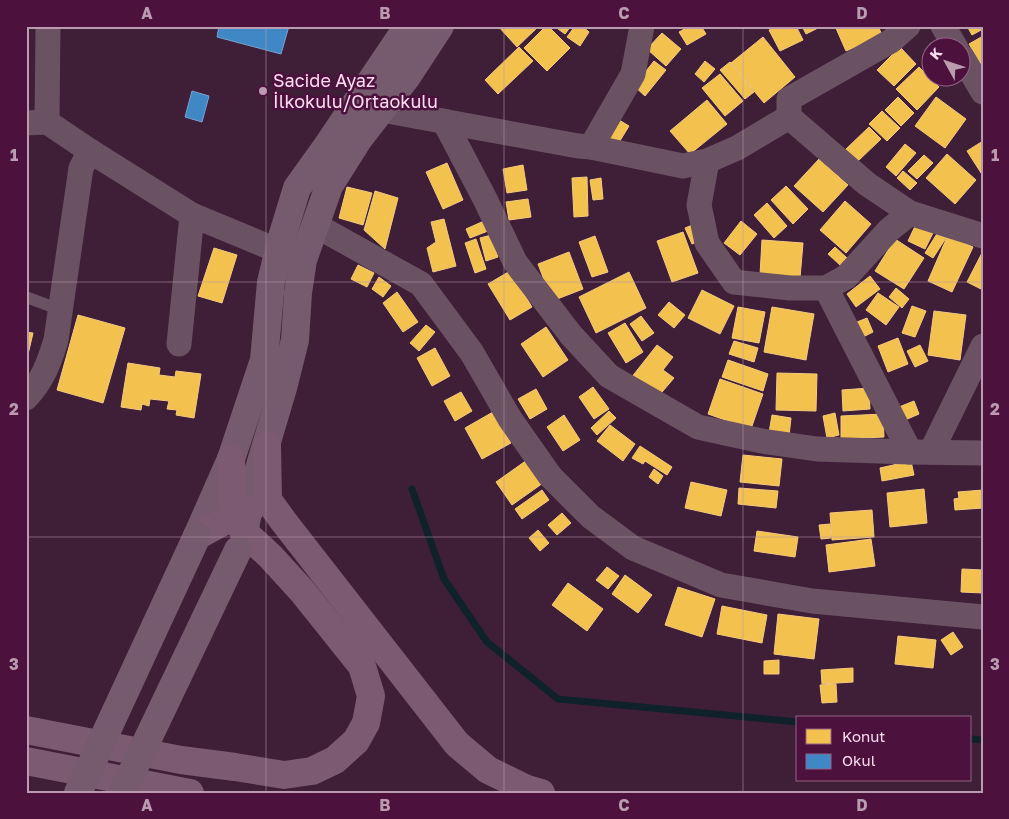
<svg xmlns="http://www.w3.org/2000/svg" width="1009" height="819" viewBox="0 0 1009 819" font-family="'Golos Text',sans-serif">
	<rect width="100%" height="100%" fill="#3f1e37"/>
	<g fill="#f2c14e" stroke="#f5ca7f">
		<path d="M498,26H539L517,47Z"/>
		<path d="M546,26H548L570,48L547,71L524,48Z"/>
		<path d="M554,26H571L565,34Z"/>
		<path d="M575,26H582L589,32L580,46L567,37Z"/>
		<path d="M690,26H701L706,34L687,45L679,32Z"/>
		<path d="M777,26H796L803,40L780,51L769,30Z"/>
		<path d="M802,26H819L820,27L806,34Z"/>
		<path d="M835,26H878L882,35L846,51Z"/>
		<path d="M967,26H983V29L972,35Z"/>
		<path d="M662,33L681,49L666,66L647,49Z"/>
		<path d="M983,36V68L969,44Z"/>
		<path d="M763,37L795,77L764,103L731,63Z"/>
		<path d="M519,47L533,61L498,94L485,80Z"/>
		<path d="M900,47L916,64L894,86L877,70Z"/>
		<path d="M932,55V73L923,64Z"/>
		<path d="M654,61L666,70L645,96L634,86Z"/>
		<path d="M705,61L715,69L704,82L695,74Z"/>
		<path d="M730,62L754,92L745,99L720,70Z"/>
		<path d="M919,67L939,87L917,110L896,89Z"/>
		<path d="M720,74L743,101L725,116L702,88Z"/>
		<path d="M936,78H951L943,85Z"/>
		<path d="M898,97L914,113L901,126L885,110Z"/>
		<path d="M936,97L966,119L945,148L915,126Z"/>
		<path d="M707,100L727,124L690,154L670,131Z"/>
		<path d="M882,111L900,128L887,141L869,124Z"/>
		<path d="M614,117L629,126L618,144L603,134Z"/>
		<path d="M869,127L881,139L857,162L845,150Z"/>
		<path d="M983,141V176L967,151Z"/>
		<path d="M905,144L916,153L896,176L886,167Z"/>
		<path d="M947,154L976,180L955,204L926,178Z"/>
		<path d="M924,155L933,163L917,179L908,171Z"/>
		<path d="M819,159L848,185L823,212L794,186Z"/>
		<path d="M447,163L463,200L443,209L426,172Z"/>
		<path d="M523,165L527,190L507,193L503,169Z"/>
		<path d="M903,171L917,183L910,190L897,178Z"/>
		<path d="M587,177L588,216L574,217L572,178Z"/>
		<path d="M601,178L603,199L593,200L590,180Z"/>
		<path d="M786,186L808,209L793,224L771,200Z"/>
		<path d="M347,187L372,193L363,225L339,218Z"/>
		<path d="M375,191L398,198L385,249L364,230Z"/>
		<path d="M528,199L531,217L509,220L506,202Z"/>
		<path d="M845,201L871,224L846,253L820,230Z"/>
		<path d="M767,203L787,226L774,238L754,215Z"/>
		<path d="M444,219L456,266L433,272L427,248L436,242L431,222Z"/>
		<path d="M918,220L935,229L925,249L908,241Z"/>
		<path d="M484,221L488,231L470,238L466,229Z"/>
		<path d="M741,221L757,234L740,255L724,243Z"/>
		<path d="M695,224L702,240L692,244L685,228Z"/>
		<path d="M683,232L698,273L672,282L657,241Z"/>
		<path d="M938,232L946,238L933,258L925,253Z"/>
		<path d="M491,235L498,257L486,261L480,238Z"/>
		<path d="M948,235L973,247L952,292L928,281Z"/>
		<path d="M595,236L608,272L592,277L579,242Z"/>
		<path d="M476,239L486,269L475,273L465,243Z"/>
		<path d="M895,239L924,258L904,289L875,271Z"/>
		<path d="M762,240L803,243L800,278L760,275Z"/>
		<path d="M835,247L847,258L840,265L828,254Z"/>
		<path d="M214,248L237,255L222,303L198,296Z"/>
		<path d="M983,251V290L967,282Z"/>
		<path d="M569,252L583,289L552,301L538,264Z"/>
		<path d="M358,265L374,273L367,287L351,279Z"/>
		<path d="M510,271L532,307L510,320L488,284Z"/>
		<path d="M629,272L646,308L596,333L579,297Z"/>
		<path d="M870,276L880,289L856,307L847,294Z"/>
		<path d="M379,277L391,286L383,297L372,289Z"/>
		<path d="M896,288L909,299L902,308L889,297Z"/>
		<path d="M702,290L734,306L720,334L688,318Z"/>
		<path d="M397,292L418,322L403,332L383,303Z"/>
		<path d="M878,293L899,307L886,325L866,310Z"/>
		<path d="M669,302L685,315L674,328L658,315Z"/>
		<path d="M912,306L926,311L915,337L902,333Z"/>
		<path d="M738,307L765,312L759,343L732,338Z"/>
		<path d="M772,307L814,314L806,360L764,352Z"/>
		<path d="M934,311L966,315L960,360L928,355Z"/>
		<path d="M78,315L125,328L103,403L57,390Z"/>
		<path d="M641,316L654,333L642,341L630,324Z"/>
		<path d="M867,318L873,332L863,337L857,322Z"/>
		<path d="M625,323L643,352L626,363L608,333Z"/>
		<path d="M426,325L435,332L419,351L410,343Z"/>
		<path d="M546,327L568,360L543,377L521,344Z"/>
		<path d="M26,332L33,333L26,363Z"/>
		<path d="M898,338L908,364L888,372L878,346Z"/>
		<path d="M734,341L758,348L754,362L729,354Z"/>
		<path d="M657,345L673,357L663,370L674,378L657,398L631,378Z"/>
		<path d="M920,345L928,361L915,367L907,351Z"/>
		<path d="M435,348L450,376L432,386L417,358Z"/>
		<path d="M728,360L768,374L763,391L722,377Z"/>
		<path d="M128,363L160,368L159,375L175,377L176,371L201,374L194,418L176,415L177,410L167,409L169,401L150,399L149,406L142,404L141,410L121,407Z"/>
		<path d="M777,373L817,374L816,411L776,410Z"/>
		<path d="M720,379L763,394L751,429L708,414Z"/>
		<path d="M593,387L609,409L594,419L579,397Z"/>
		<path d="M869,388L870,409L843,411L842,390Z"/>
		<path d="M536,389L547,409L530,419L518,399Z"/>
		<path d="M461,392L472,411L455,421L444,401Z"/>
		<path d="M914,401L919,414L905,420L899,407Z"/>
		<path d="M609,411L616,418L597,435L591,428Z"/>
		<path d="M493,412L511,443L482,459L465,428Z"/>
		<path d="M835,413L839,435L827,438L823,416Z"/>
		<path d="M883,414L884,437L841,439V416Z"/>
		<path d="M564,415L580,440L563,451L547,427Z"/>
		<path d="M772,415L791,418L789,436L769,433Z"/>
		<path d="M610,425L635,444L623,461L597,441Z"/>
		<path d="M640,446L672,467L667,475L645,461L643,464L632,458Z"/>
		<path d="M743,455L782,459L779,486L740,482Z"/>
		<path d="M527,460L543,483L512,505L496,482Z"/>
		<path d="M911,461L914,475L882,481L880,468Z"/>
		<path d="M654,469L663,476L658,484L649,477Z"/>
		<path d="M691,482L727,490L721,516L685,508Z"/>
		<path d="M739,488L778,491L776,508L738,504Z"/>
		<path d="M924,489L927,523L890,527L887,493Z"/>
		<path d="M542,490L549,500L522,519L515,509Z"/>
		<path d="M983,490V508L955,510L954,499L959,498L958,492Z"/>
		<path d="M872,510L874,537L832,540L830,513Z"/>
		<path d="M562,513L571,523L557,535L548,525Z"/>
		<path d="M830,524L831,538L821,539L819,525Z"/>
		<path d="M538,530L549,543L540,551L529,538Z"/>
		<path d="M757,531L798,537L795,557L754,551Z"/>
		<path d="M871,539L875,566L829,572L826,545Z"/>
		<path d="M607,567L619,576L608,589L596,580Z"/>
		<path d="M962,569L983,570V593L961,592Z"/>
		<path d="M625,575L652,595L638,613L612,594Z"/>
		<path d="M568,583L603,609L587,631L552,605Z"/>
		<path d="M678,587L715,599L702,637L665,625Z"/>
		<path d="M722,606L767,615L762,643L717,634Z"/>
		<path d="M778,614L819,619L814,659L774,654Z"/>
		<path d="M953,632L963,647L951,655L941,640Z"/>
		<path d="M898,636L936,640L933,668L895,664Z"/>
		<path d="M779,660V674H764V661Z"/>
		<path d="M853,668V682L822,684L821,670Z"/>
		<path d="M836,684L837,702L822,703L820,685Z"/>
	</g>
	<g fill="#3f88c5" stroke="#78a2d2">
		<path d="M219,26H289L281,54L217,37Z"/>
		<path d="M192,91L209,96L202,122L185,117Z"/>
	</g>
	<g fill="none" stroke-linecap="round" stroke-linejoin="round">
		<g stroke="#0f222b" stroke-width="7">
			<path d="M412,489L444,579L487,642L558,699L798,722"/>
			<path d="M970,739L983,740"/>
		</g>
		<path stroke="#6a5262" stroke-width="12" d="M26,297L61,310"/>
		<g stroke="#6a5262" stroke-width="25">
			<path d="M48,26L47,122L90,151L192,215L179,344"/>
			<path d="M943,26L956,48"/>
			<path d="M962,57L983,92"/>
			<path d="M382,110L578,146L591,147L683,166L707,161L737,148L789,117V99L891,41L908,26"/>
			<path d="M789,117L867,184L910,213"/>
			<path d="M444,121L485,199L515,262L571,335L609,376L698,427L762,441L817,449L910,452L983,453"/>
			<path d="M26,123L47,122"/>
			<path d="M591,147L633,74L642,26"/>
			<path d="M707,161L699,205L707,243L734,282L790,288H826L846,277L889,230L910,213L983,236"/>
			<path d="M192,215L279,251"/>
			<path d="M315,225L421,284L472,353L510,419L550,476L591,517L633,548L721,585L812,601L983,617"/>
			<path d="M826,288L910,452"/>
			<path d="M26,398C43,380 49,363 56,340L81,168L90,151"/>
			<path d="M931,452L983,346"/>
		</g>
		<g stroke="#765a6d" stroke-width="28">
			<path d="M244,533L252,492L283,388L295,340L298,293L303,260L329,186L358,140L406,78L440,26"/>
			<path d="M197,536L231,459L264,360L271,282L282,237L297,188L325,149L408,26"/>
		</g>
		<g stroke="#7c5a72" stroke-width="28">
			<path d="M267,445L268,500L284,522L457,744L488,770L527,789L541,793"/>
			<path d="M197,536L234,516L250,510"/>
			<path d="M26,730L181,760L235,767L284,775L312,771L335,760L356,741L366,723L371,696L362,666L302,591L270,556L244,532L234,516L232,502L231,459"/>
			<path d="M26,761L190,793"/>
		</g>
		<g stroke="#765a6d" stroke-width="28">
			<path d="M78,793L197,536"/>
			<path d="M122,793L238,550"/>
		</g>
	</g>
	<path fill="none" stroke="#ba9baf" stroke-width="1" stroke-opacity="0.55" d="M266,26V793M504,26V793M743,26V793M26,282H983M26,537H983"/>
	<circle fill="#ba9baf" stroke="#4d113d" stroke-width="2" cx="263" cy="91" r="5"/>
	<g text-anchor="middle" stroke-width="5" stroke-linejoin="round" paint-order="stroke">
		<g font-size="18" fill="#fcdef0" stroke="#4d113d" text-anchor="start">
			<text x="273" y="87">Sacide Ayaz<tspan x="273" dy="21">İlkokulu/Ortaokulu</tspan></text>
		</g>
	</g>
	<rect width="1009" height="819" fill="none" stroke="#4d113d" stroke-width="55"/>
	<rect x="796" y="716" width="175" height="65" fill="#4d113d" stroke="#936385"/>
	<rect x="806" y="729" width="25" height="15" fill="#f2c14e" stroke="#936385"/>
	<text x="842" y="742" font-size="15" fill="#fcdef0">Konut</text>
	<rect x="806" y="754" width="25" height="15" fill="#3f88c5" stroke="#936385"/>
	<text x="842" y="766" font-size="15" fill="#fcdef0">Okul</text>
	<g transform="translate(946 62) rotate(310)"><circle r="24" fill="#4d113d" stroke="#936385"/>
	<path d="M0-4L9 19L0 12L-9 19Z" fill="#ba9baf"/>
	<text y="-8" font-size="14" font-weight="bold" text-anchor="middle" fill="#fcdef0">K</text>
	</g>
	<rect x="28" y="28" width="954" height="764" fill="none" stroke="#ba9baf" stroke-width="2"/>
	<g font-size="16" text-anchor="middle" font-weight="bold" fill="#ba9baf">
		<text x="147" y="19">A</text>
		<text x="385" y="19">B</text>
		<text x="624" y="19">C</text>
		<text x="862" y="19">D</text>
		<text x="14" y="161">1</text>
		<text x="995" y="161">1</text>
		<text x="14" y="415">2</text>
		<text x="995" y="415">2</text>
		<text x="14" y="670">3</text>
		<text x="995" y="670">3</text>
		<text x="147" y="811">A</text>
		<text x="385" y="811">B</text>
		<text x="624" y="811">C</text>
		<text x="862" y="811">D</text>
	</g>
</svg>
